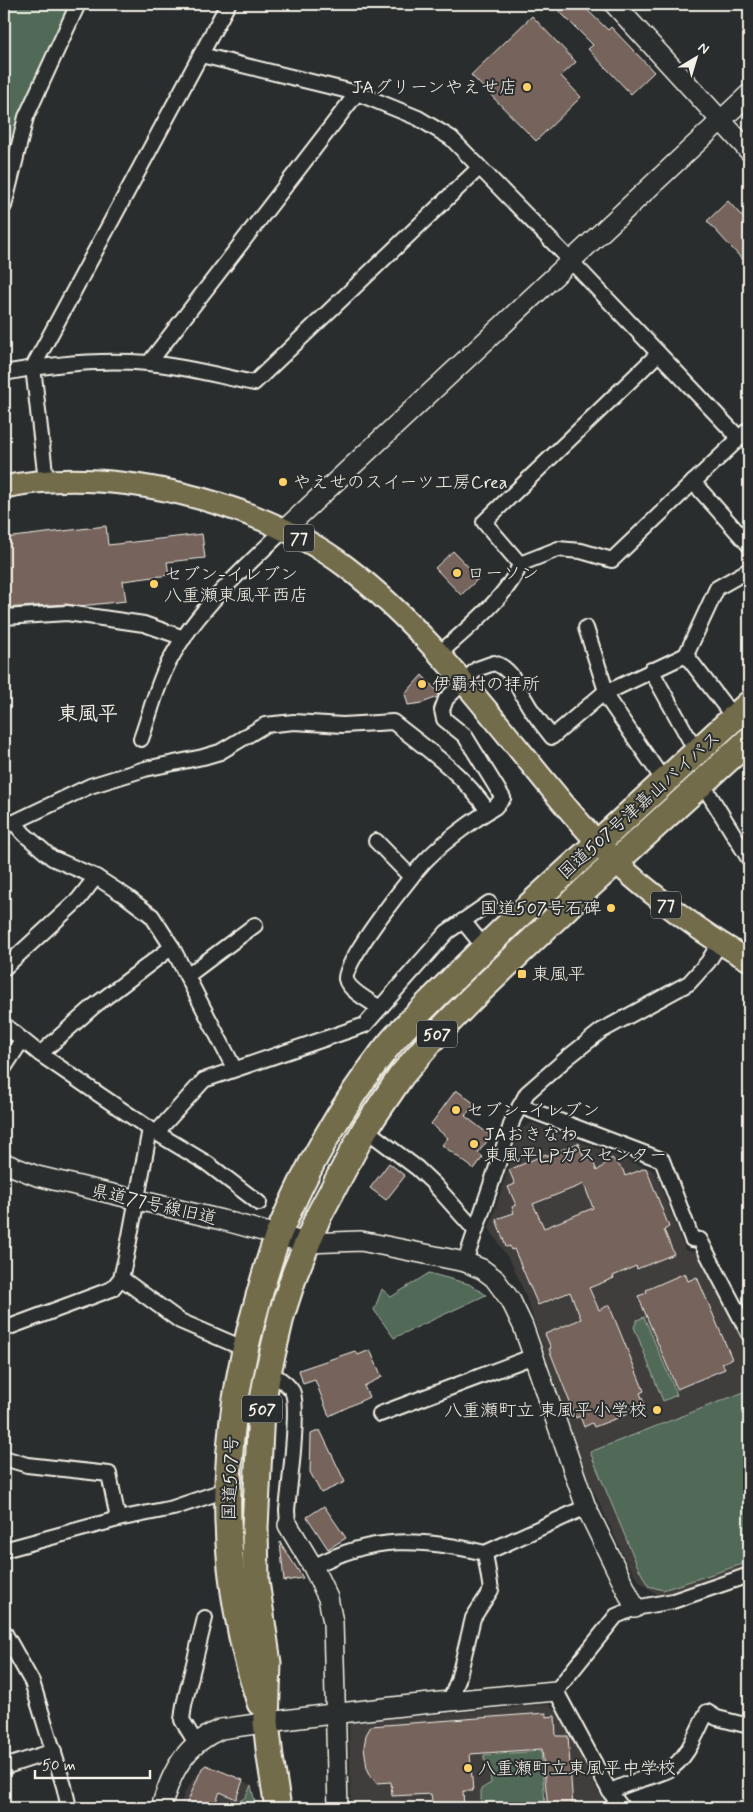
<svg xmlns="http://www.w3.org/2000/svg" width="753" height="1812" viewBox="0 0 753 1812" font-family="Mynerve,'Klee One',sans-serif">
	<rect width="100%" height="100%" fill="#2a2d2e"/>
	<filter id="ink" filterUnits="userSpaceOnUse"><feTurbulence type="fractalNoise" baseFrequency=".02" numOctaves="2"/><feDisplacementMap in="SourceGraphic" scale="10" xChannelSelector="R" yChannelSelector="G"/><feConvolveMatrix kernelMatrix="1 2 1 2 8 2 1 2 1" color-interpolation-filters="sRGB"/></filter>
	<g filter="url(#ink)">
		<g fill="#403e3c">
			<path d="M532,1123L652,1170L656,1174L685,1250L702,1254L749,1347V1568L667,1594L657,1595L639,1581L626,1561L586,1474L526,1297L513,1266L489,1228L521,1129Z"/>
			<path d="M548,1704L559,1714L599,1793L611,1808H351L349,1723Z"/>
			<path d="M205,1764L251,1785L256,1808H179L185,1792Z"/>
		</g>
		<g fill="#516b59" stroke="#a2aea0">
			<path d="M4,4H71L65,14L26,117L4,192Z"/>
			<path d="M429,1273L469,1284L486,1295L394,1338L374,1310L382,1289L391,1297Z"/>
			<path d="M644,1317L677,1395L663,1401L634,1327L637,1320Z"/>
			<path d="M749,1390V1562L663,1590L648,1586L637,1565L590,1452Z"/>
			<path d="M541,1751L545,1804L518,1806V1808H481V1789L491,1783L489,1763L484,1760V1755Z"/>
			<path d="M251,1785L256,1808H228L231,1801C245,1802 246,1797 251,1785Z"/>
		</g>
		<g fill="#75645c" stroke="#f4f1e8" fill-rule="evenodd">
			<path d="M552,4H581L608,30L611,27L654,72L631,94L588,49L593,45Z"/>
			<path d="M532,16L576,62L561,76L581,97L536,141L471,75Z"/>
			<path d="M728,201L749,224V252L742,259L707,221Z"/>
			<path d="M106,526L108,545L202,534L205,558L167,562L169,575L123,581L126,601L80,606L66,604L4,608V538Z"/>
			<path d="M453,551L479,578L461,595L435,568Z"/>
			<path d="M422,675L439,693L438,697L422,703L408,705L405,694Z"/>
			<path d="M456,1090L475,1104L465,1116L491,1136L478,1153L483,1157L474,1169L442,1145L448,1138L431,1124Z"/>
			<path d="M578,1143L584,1157L590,1154L597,1171L612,1158L623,1170L625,1176L646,1168L669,1227L664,1230L674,1254L637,1269L636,1266L613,1276L614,1278L589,1288L599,1310L609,1305L644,1391L640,1393L644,1403L636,1406L638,1410L594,1427L592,1423L584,1427L580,1416L576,1418L549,1349L551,1348L545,1334L581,1319L570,1292L538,1305L514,1249L511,1250L510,1246L506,1247L496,1219L514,1213L512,1207L516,1205L508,1187L515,1184L509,1170L546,1154L547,1156ZM584,1184L593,1208L544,1228L533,1204Z"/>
			<path d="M389,1163L405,1176L386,1200L370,1188Z"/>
			<path d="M685,1273L688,1281L697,1277L732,1359L722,1363L725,1369L677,1389L638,1296L647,1293L646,1290Z"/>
			<path d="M370,1350L382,1377L364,1386L369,1397L329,1416L315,1380L303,1384L299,1370L355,1351L358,1355Z"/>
			<path d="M320,1430L345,1482L321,1493L310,1472L311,1434Z"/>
			<path d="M324,1506L346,1538L328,1549L307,1517Z"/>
			<path d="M280,1542L303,1578L284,1581Z"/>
			<path d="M546,1713V1717L555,1716L556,1736H568L573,1808H548L542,1749L470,1754L473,1791H463L464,1808H433L431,1794L392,1796L391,1782L376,1783L375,1779L372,1778L367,1768L364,1747L366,1735L371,1726Z"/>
			<path d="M206,1765L243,1780L236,1799L220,1792L213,1808H185L202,1768Z"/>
		</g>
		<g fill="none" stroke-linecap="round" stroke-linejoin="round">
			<defs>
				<g id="street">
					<path d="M201,55L357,93L418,118L451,138L571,261L739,438"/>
					<path d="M4,206L26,117L78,4"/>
					<path d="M658,354L484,522L520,564L558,549L581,551L612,560L749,429"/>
					<path d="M149,363L357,93"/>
					<path d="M4,373C51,364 100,359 148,363C184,366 219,376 254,383L479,168"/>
					<path d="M46,481L33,367L228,4"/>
					<path d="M693,482L749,545"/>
					<path d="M4,617L67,613L144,624L184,638"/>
					<path d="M586,628L606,691L616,688L686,655"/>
					<path d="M439,654C464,631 509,596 520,564"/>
					<path d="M651,670L697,753"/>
					<path d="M734,718L686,655L717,588L749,570"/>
					<path d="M141,739C149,717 155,692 165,670C190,616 241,571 284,530"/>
					<path d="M702,783L749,859"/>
					<path d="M14,822L24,834L52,858L96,877L127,897L152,916L172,947L234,1068"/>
					<path d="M4,827L90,786L145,769L203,757L220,752L265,725L294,722L343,725L393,722C427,749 463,774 488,811"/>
					<path d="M376,841L411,877"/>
					<path d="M463,921L484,947"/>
					<path d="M4,968L78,900L96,877"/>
					<path d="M187,976L255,925"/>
					<path d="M380,1008C371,1002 348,990 346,979C342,963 414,871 429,857C446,840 475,819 495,807L503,798L465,736L444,719L442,710L446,699L477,669L494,663C513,669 516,686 526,701C533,714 543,725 552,737L606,691L609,701L664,781"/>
					<path d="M4,1025L40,1054L94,1091L150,1129L208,1164L259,1203"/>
					<path d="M40,1054L94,1006L172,947"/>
					<path d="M4,1068L22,1040"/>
					<path d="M520,1106L662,1160L692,1239L700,1240L749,1334"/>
					<path d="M365,1129L417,1168L433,1183L475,1230"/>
					<path d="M156,1133L204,1080L365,1025L447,932L489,903"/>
					<path d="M465,1262L513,1119L527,1093L567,1058L601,1031L689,983L708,962L719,944"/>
					<path d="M121,1278L180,1321L245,1349"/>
					<path d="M4,1329L112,1289L121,1278L126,1257L150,1129"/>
					<path d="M268,1371C275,1376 287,1382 292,1391C300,1405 289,1489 287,1510L288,1525"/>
					<path d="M380,1414L534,1356"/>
					<path d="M4,1458L27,1465L109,1474L118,1519"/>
					<path d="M4,1550L118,1519L173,1508L229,1489"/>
					<path d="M485,1553L586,1507"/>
					<path d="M313,1567C372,1535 422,1538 485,1553L491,1590L473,1618L458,1680L450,1701"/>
					<path d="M4,1632L32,1682L64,1786L69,1808"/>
					<path d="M196,1743L182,1720L184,1705L205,1618"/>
					<path d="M4,1767L54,1751"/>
					<path d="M610,1792C628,1781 649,1779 668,1770C688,1759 697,1731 707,1712L717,1718L749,1726"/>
					<path d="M622,1808L610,1792L556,1691L616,1616L635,1608L673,1601L749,1575"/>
				</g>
				<g id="secondary">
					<path d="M614,4L749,151"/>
					<path d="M284,530L749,94"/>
					<path d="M4,1163L37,1176L222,1220L306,1243L361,1241L465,1262L482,1269L494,1278L511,1301L523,1326L586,1507L635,1608"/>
					<path d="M288,1525L313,1567L328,1598L333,1622L338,1808"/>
					<path d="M161,1808C171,1772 185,1744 221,1729C332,1712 444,1701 556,1691"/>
				</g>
				<path id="primary" d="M4,487C62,475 121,480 179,493C235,506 299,531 345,566C452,647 522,765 615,861C628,874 643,886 657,897C687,921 716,942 749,960"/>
				<g id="highway">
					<path d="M260,1703C251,1675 243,1646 238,1616C218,1509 229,1399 259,1296C265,1275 271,1253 279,1233C306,1168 341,1107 384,1051C401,1029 422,1010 442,990C470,962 498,934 528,907C601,839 676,772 749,704"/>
					<path d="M278,1808L270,1757L266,1722L268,1663L256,1581L255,1527L261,1411L267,1377L282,1313L295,1273L318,1217L365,1129L401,1076L434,1037L472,998L587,888L749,740"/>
				</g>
			</defs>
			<use href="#street" stroke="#f4f1e8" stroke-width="18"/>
			<use href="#secondary" stroke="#f4f1e8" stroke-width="22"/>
			<use href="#primary" stroke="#f4f1e8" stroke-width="25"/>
			<use href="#highway" stroke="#f4f1e8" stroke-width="29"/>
			<use href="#street" stroke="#2a2d2e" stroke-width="14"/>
			<use href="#secondary" stroke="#2a2d2e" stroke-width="19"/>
			<use href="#primary" stroke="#726c4b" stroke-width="21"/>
			<use href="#highway" stroke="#726c4b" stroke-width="25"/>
		</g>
	</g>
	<g fill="#ffd166" stroke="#2a2d2e" stroke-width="2">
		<circle cx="527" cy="87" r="5"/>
		<circle cx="283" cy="482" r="5"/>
		<circle cx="457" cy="573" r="5"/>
		<circle cx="154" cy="584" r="5"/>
		<circle cx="422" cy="684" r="5"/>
		<circle cx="611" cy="908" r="5"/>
		<rect x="517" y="969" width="10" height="10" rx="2.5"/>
		<circle cx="456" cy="1110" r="5"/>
		<circle cx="474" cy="1144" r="5"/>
		<circle cx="657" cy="1410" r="5"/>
		<circle cx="468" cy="1768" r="5"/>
	</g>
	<g text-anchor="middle" stroke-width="4" stroke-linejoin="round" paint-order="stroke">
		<g fill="#2a2d2e" stroke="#b7b6b0" stroke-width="1">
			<rect x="284" y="524.5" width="30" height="27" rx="4"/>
			<rect x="651" y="891.5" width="30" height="27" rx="4"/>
			<rect x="417" y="1020.5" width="40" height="27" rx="4"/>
			<rect x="242" y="1395.5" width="40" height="27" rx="4"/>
		</g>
		<g font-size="16" font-weight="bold" fill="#f4f1e8">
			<text x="299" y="544">77</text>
			<text x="666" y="911">77</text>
			<text x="437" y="1040">507</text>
			<text x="262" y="1415">507</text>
		</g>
		<g font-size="18" fill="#f4f1e8" stroke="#2a2d2e" text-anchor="start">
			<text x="517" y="93" text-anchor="end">JAグリーンやえせ店</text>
			<text x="293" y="488">やえせのスイーツ工房Crea</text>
			<text x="467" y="579">ローソン</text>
			<text x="164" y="580">セブン-イレブン<tspan x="164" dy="21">八重瀬東風平西店</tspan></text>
			<text x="432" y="690">伊覇村の拝所</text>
			<text x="601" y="914" text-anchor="end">国道507号石碑</text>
			<text x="532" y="980">東風平</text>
			<text x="466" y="1116">セブン-イレブン</text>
			<text x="484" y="1140">JAおきなわ<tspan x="484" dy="21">東風平LPガスセンター</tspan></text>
			<text x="647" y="1416" text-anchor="end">八重瀬町立 東風平小学校</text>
			<text x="478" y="1774">八重瀬町立東風平中学校</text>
		</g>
		<g font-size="18" fill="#f4f1e8" stroke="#2a2d2e">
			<text transform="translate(639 805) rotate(-42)" y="6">国道507号津嘉山バイパス</text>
			<text transform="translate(154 1204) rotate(13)" y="6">県道77号線旧道</text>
			<text transform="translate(230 1478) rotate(-88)" y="6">国道507号</text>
		</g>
		<g font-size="20" font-weight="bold" fill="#f4f1e8" stroke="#2a2d2e">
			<text x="88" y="720">東風平</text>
		</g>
	</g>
	<rect width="753" height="1812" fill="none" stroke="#2a2d2e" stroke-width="20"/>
	<rect x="10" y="10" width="733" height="1792" fill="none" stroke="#f4f1e8" stroke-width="2" filter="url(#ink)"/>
	<g transform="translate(696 58) rotate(38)" stroke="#2a2d2e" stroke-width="4" paint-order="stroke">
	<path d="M0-4L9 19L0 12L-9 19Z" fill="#f4f1e8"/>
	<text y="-8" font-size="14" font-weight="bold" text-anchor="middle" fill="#f4f1e8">N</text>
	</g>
	<path d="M35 1770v8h115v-8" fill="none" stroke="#f4f1e8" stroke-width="2.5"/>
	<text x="42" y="1770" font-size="15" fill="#f4f1e8" stroke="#2a2d2e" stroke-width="4" paint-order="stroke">50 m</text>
</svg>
